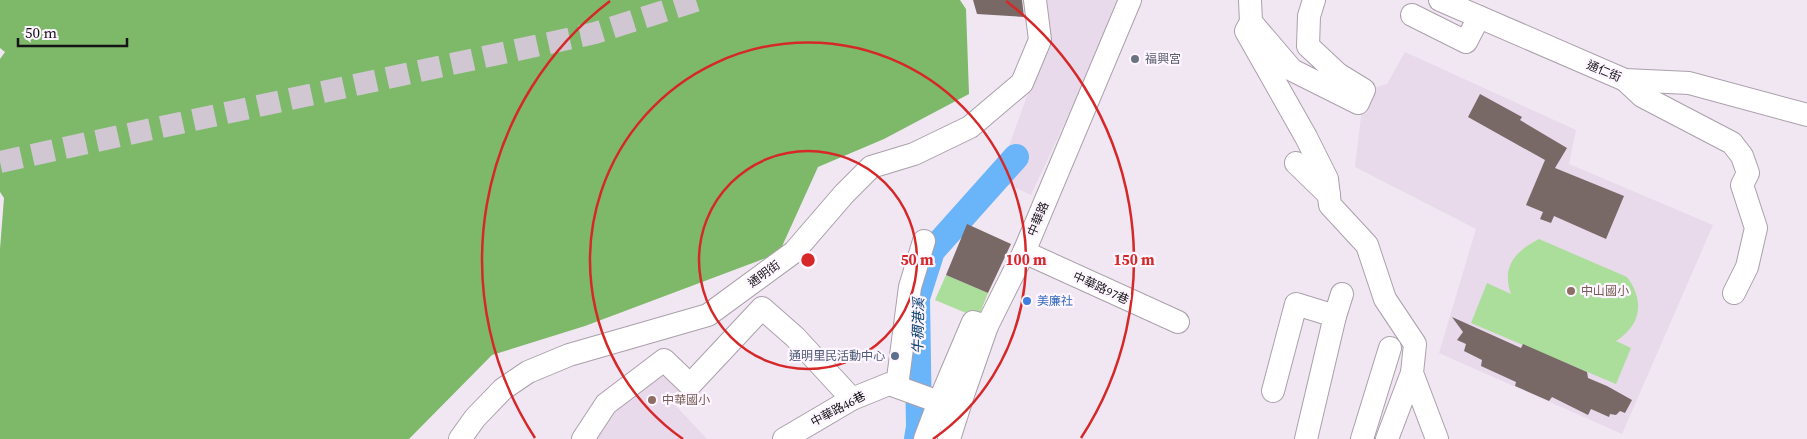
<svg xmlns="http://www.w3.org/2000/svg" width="1807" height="439" viewBox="0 0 1807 439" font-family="'Source Serif 4','Noto Sans TC',serif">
	<rect width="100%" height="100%" fill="#f1e7f3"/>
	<g fill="#e8d9eb">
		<path d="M1043,0H1122L1031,195L997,179L1048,38Z"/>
		<path d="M1405,52L1576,130L1569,164L1713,225L1622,434L1439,353L1476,229L1355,167L1364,91L1387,84Z"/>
		<path d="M666,364L689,394L676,406L707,439H592L599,422Z"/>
	</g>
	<g fill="#abde9a">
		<path d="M1539,239L1627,277C1645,301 1641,325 1616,341L1631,348L1616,384L1471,323L1487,283L1511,294C1501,266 1516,251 1539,239Z"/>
		<path d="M946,275L988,293L978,318L935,300Z"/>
	</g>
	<path fill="#7eb96a" d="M0,0H960L966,9L969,94L884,139L818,167L779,253L585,326L492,355L409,439H0V249L4,198L0,192V59L5,52L0,48Z"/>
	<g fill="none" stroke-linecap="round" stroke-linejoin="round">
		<path stroke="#6ab4f9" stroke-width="26" d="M917,439L919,427L917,298L932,251L1016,157"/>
	</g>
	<g fill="#786866">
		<path d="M973,0H1022L1024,17L977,14Z"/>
		<path d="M1480,94L1522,117L1520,120L1567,148L1555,168L1624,196L1606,239L1554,216L1551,223L1540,219L1543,212L1526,205L1545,160L1468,117Z"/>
		<path d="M967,224L1011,244L988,293L946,275Z"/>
		<path d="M1452,317L1521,348L1523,344L1587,372L1588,378L1607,386L1632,400L1625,413L1620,411L1616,415L1610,414L1609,417L1591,409L1588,415L1552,397L1549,401L1515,386L1516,382L1481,366L1482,360L1464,351L1466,344L1457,340L1463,332Z"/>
	</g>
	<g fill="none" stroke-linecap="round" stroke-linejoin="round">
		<path stroke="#d0c7d2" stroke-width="22" stroke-dasharray="22 11" stroke-linecap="butt" d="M0,162L595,33L699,0"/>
		<defs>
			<g id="minor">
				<path d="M1250,0L1251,22L1292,70L1358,103L1364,90L1338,74L1308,46L1309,16L1314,0"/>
				<path d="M1440,0L1625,80L1689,83L1807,115"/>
				<path d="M1412,15L1466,42L1479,17"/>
				<path d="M1251,22L1246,31L1306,137L1327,179L1330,205L1367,245L1385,299L1415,344L1412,373L1437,439"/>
				<path d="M1625,80L1642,96L1732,143L1742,156L1748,173L1742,185L1756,228L1747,267L1734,293"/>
				<path d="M1296,163L1329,195"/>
				<path d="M1024,252L1178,322"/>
				<path d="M897,386L910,287L924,241"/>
				<path d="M1273,391L1296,304L1335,316"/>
				<path d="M460,439L475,418L503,389L528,372L569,355L708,315L794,252L844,194L871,167L914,154L970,127L1022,83L1040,40L1035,0"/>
				<path d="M583,439L606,404L664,360L690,385L762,308L795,337L852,399"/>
				<path d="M784,439L852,399L889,384L939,402L973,322L987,326"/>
				<path d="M925,439L939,402"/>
				<path d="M949,439L963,395L987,326L1024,252L1130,0"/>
				<path d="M1306,439L1335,316L1342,294"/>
				<path d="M1362,439L1390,348"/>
				<path d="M1387,439L1412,373"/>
			</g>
		</defs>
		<use href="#minor" stroke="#aaa0ab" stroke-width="24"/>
		<use href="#minor" stroke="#fff" stroke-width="22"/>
	</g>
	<g fill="none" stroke="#d62828" stroke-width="2.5">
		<circle cx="808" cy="260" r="109"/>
		<path d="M683 439A218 218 0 1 1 933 439"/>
		<path d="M535 438A326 326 0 0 1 610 1M1006 1A326 326 0 0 1 1081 438"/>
	</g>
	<circle fill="#6b7280" stroke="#fdf5ff" stroke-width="2" cx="1135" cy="59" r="5"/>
	<g fill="#8d6e63" stroke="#fdf5ff" stroke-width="2">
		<circle cx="1571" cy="291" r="5"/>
		<circle cx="652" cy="400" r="5"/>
	</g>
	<circle fill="#3f7fe0" stroke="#fdf5ff" stroke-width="2" cx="1027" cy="301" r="5"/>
	<circle fill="#5c6f8a" stroke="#fdf5ff" stroke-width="2" cx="895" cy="356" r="5"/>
	<g text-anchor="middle" stroke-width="4.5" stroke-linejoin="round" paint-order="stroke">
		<g font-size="12" fill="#5b616d" stroke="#fdf5ff" text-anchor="start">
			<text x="1145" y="63">福興宮</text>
		</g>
		<g font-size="12" fill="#171418" stroke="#fdf5ff">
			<text transform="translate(1604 71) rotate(23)" y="4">通仁街</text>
			<text transform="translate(1038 219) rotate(-67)" y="4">中華路</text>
			<text transform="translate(764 274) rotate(-36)" y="4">通明街</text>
			<text transform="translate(1101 288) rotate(25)" y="4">中華路97巷</text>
			<text transform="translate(838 409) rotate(-28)" y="4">中華路46巷</text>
		</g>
		<g font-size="12" fill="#785e54" stroke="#fdf5ff" text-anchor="start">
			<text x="1581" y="295">中山國小</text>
			<text x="662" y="404">中華國小</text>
		</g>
		<g font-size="12" fill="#366cbe" stroke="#fdf5ff" text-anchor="start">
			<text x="1037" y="305">美廉社</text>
		</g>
		<g font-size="12" fill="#4e5e75" stroke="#fdf5ff" text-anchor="end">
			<text x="885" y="360">通明里民活動中心</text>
		</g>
		<g font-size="14" font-style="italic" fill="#0e4571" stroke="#fdf5ff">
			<text transform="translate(918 326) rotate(-89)" y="5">牛稠港溪</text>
		</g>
	</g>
	<circle cx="808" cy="260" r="8" fill="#d62828" stroke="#fdf5ff" stroke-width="2.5"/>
	<g font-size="15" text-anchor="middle" font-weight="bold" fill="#d62828" stroke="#fdf5ff" stroke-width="4.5" stroke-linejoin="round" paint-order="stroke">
		<text x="917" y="265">50 m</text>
		<text x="1026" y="265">100 m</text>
		<text x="1134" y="265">150 m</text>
	</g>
	<path d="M18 38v8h109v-8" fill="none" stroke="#171418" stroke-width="2.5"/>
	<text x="25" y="38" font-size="15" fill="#171418" stroke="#fdf5ff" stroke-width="4" paint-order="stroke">50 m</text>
</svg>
